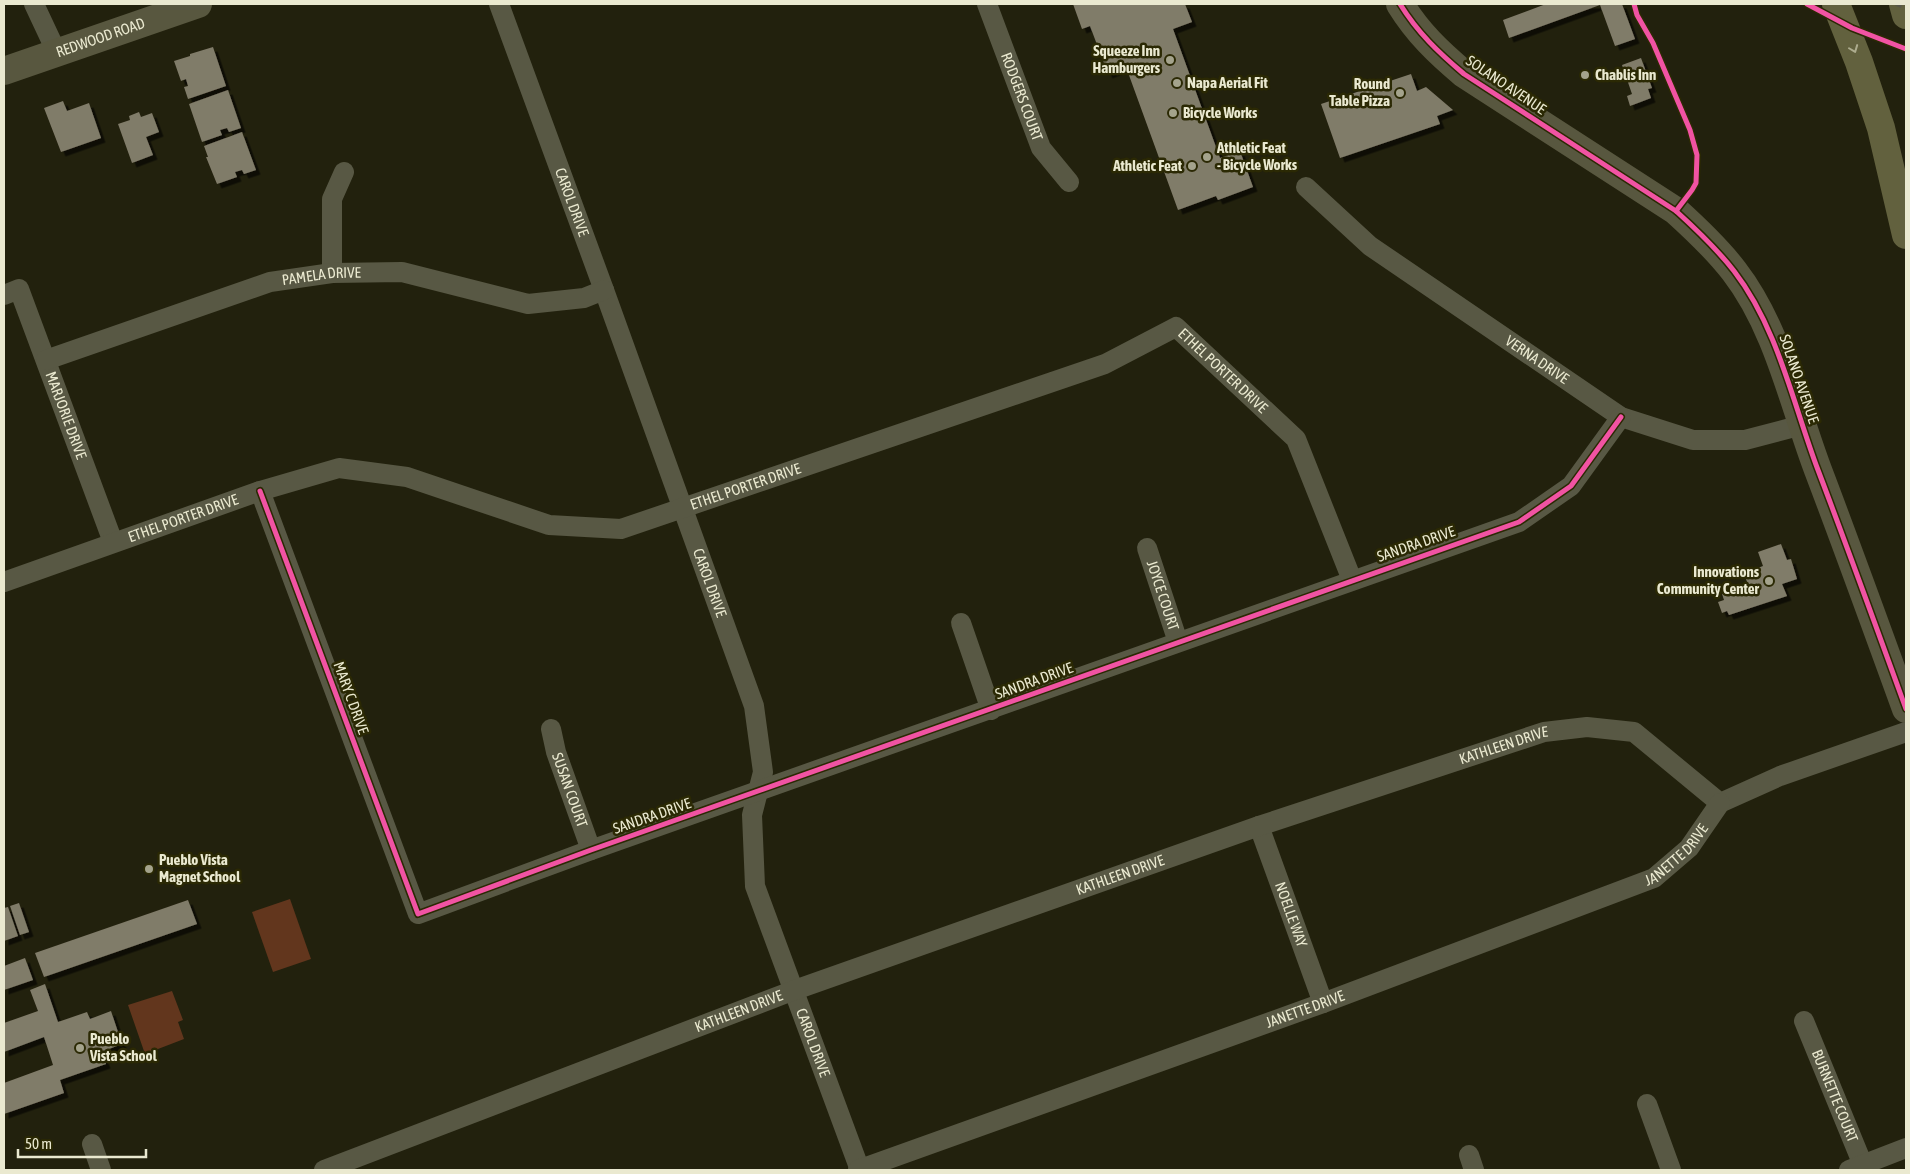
<svg xmlns="http://www.w3.org/2000/svg" width="1910" height="1174" viewBox="0 0 1910 1174" font-family="'Asap Condensed',sans-serif">
	<defs>
		<filter id="shadow"><feDropShadow dx="4.5" dy="4.5" stdDeviation="0" flood-color="#0009"/></filter>
	</defs>
	<rect width="100%" height="100%" fill="#22210d"/>
	<g fill="#62361d">
		<path d="M290,899L311,959L273,972L252,912Z"/>
		<path d="M172,991L183,1020L178,1022L184,1039L145,1054L128,1005Z"/>
	</g>
	<g fill="#807b69" filter="url(#shadow)">
		<path d="M1073,4H1185L1192,22L1173,29L1220,158L1240,151L1253,187L1218,200L1216,196L1178,210L1126,67L1108,74L1090,26L1082,29Z"/>
		<path d="M1546,4H1622L1635,39L1615,46L1600,5L1509,38L1503,20Z"/>
		<path d="M213,47L226,86L188,99L184,87L188,86L186,79L181,81L174,61L190,56V54Z"/>
		<path d="M1641,58L1652,88L1648,89L1651,98L1630,106L1627,96L1632,94L1622,65Z"/>
		<path d="M1411,74L1417,91L1426,87L1453,110L1437,116L1440,124L1340,158L1321,104Z"/>
		<path d="M228,90L241,128L229,132L227,128L220,130L222,135L202,142L189,104Z"/>
		<path d="M63,101L67,111L89,103L101,138L61,152L44,108Z"/>
		<path d="M139,112L141,117L152,113L159,132L146,137L153,155L132,163L118,124L130,120L129,116Z"/>
		<path d="M242,132L256,170L244,174L242,170L235,172L237,177L217,184L206,157H208L204,146Z"/>
		<path d="M1781,544L1787,560L1791,559L1797,579L1782,584L1787,596L1729,615L1727,611L1722,613L1718,602L1724,600L1722,594L1748,585L1744,573L1763,566L1758,552Z"/>
		<path d="M188,900L197,924L44,977L35,953Z"/>
		<path d="M19,903L29,932L20,935L10,906Z"/>
		<path d="M8,907L18,936L4,941V908Z"/>
		<path d="M25,958L33,980L4,990V966Z"/>
		<path d="M45,984L58,1022L87,1012L90,1019L111,1011L122,1044L101,1052L106,1064L60,1080L64,1093L4,1114V1083L53,1065L44,1037L4,1052V1023L38,1011L30,990Z"/>
	</g>
	<g fill="none" stroke-linecap="round" stroke-linejoin="round">
		<g stroke="#585844" stroke-width="20">
			<path d="M34,4L57,53"/>
			<path id="s1" d="M499,4L604,290L754,706L763,772L752,815L755,886L860,1170"/>
			<path id="s2" d="M987,4L1041,148L1069,182"/>
			<path id="s3" d="M1306,187L1370,246L1621,417L1693,440H1745L1802,425"/>
			<path d="M332,273V199L344,172"/>
			<path id="s4" d="M4,295L19,289L113,542"/>
			<path id="s5" d="M46,360L270,282L332,273L402,272L528,304L584,298L604,290"/>
			<path d="M260,491L418,914L591,850L1519,522L1571,486L1621,417"/>
			<path id="s6" d="M1147,548L1178,642"/>
			<path id="s7" d="M4,582L260,491L339,468L407,477L549,525L621,529L1105,364L1176,327L1296,439L1352,580"/>
			<path d="M961,623L991,710"/>
			<path id="s8" d="M551,729L556,752L591,850"/>
			<path id="s9" d="M1259,826L1323,1003"/>
			<path id="s10" d="M1804,1021L1865,1170"/>
			<path d="M1647,1104L1671,1170"/>
			<path d="M92,1144L101,1170"/>
			<path d="M1469,1155L1474,1170"/>
			<path id="s11" d="M324,1170L792,991L1259,826L1544,732L1587,727L1634,732L1720,803L1780,776L1906,732"/>
			<path id="s12" d="M858,1170L1323,1003L1654,878L1689,848L1720,803"/>
			<path d="M1849,1170L1906,1148"/>
		</g>
		<g stroke="#58573f" stroke-width="28">
			<path d="M1400,4C1418,33 1438,52 1464,74L1676,211C1697,230 1717,249 1734,271C1778,328 1793,404 1818,470C1848,549 1877,629 1906,709"/>
			<path id="s13" d="M4,71L198,4"/>
		</g>
		<g stroke="#62613e" stroke-width="28">
			<path d="M1836,4L1859,62L1881,128L1906,235"/>
			<path d="M1903,4L1906,15"/>
		</g>
		<path stroke="#595848" stroke-width="4" stroke-dasharray="6 6" stroke-linecap="butt" d="M1896,4L1906,8"/>
		<defs>
			<g id="cycleway">
				<path d="M1400,4C1418,33 1438,52 1464,74L1676,211C1697,230 1717,249 1734,271C1778,328 1793,404 1818,470C1848,549 1877,629 1906,709"/>
				<path d="M1634,4L1637,15L1653,43L1690,130L1697,155L1696,183L1692,190L1676,211"/>
				<path d="M1807,4L1852,28L1906,49"/>
				<path d="M260,491L418,914L591,850L1519,522L1571,486L1621,417"/>
			</g>
		</defs>
		<use href="#cycleway" stroke="#2b2904" stroke-width="8"/>
		<use href="#cycleway" stroke="#f153a3" stroke-width="5"/>
	</g>
	<defs><path id="oneway-chevron" d="M-2-3.5L2.5 0L-2 3.5" fill="none" stroke-width="1.6" stroke-linecap="round" stroke-linejoin="round" transform="scale(1.25)"/></defs>
	<use stroke="#adac8e" href="#oneway-chevron" transform="translate(1854 49) rotate(69)"/>
	<g fill="#a4a38c" stroke="#2b2904" stroke-width="2">
		<circle cx="1170" cy="60" r="5"/>
		<circle cx="1585" cy="75" r="5"/>
		<circle cx="1177" cy="83" r="5"/>
		<circle cx="1400" cy="93" r="5"/>
		<circle cx="1173" cy="113" r="5"/>
		<circle cx="1207" cy="157" r="5"/>
		<circle cx="1192" cy="166" r="5"/>
		<circle cx="1769" cy="581" r="5"/>
		<circle cx="149" cy="869" r="5"/>
		<circle cx="80" cy="1048" r="5"/>
	</g>
	<g text-anchor="middle" stroke-width="5" stroke-linejoin="round" paint-order="stroke">
		<g font-size="15" fill="#eae9d0" stroke="#2b2904">
			<text dy="5" stroke="none"><textPath href="#s13" startOffset="102">REDWOOD ROAD</textPath></text>
			<text transform="translate(1506 85) rotate(34)" y="5">SOLANO AVENUE</text>
			<text dy="5" stroke="none"><textPath href="#s2" startOffset="99">RODGERS COURT</textPath></text>
			<text dy="5" stroke="none"><textPath href="#s1" startOffset="211">CAROL DRIVE</textPath></text>
			<text dy="5" stroke="none"><textPath href="#s5" startOffset="289">PAMELA DRIVE</textPath></text>
			<text dy="5" stroke="none"><textPath href="#s3" startOffset="289">VERNA DRIVE</textPath></text>
			<text dy="5" stroke="none"><textPath href="#s7" startOffset="1300">ETHEL PORTER DRIVE</textPath></text>
			<text transform="translate(1799 379) rotate(71)" y="5">SOLANO AVENUE</text>
			<text dy="5" stroke="none"><textPath href="#s4" startOffset="151">MARJORIE DRIVE</textPath></text>
			<text dy="5" stroke="none"><textPath href="#s7" startOffset="776">ETHEL PORTER DRIVE</textPath></text>
			<text dy="5" stroke="none"><textPath href="#s7" startOffset="190">ETHEL PORTER DRIVE</textPath></text>
			<text transform="translate(1416 544) rotate(-19)" y="5">SANDRA DRIVE</text>
			<text dy="5" stroke="none"><textPath href="#s1" startOffset="616">CAROL DRIVE</textPath></text>
			<text dy="5" stroke="none"><textPath href="#s6" startOffset="50">JOYCE COURT</textPath></text>
			<text transform="translate(1034 681) rotate(-20)" y="5">SANDRA DRIVE</text>
			<text transform="translate(351 698) rotate(70)" y="5">MARY C DRIVE</text>
			<text dy="5" stroke="none"><textPath href="#s11" startOffset="1254">KATHLEEN DRIVE</textPath></text>
			<text dy="5" stroke="none"><textPath href="#s8" startOffset="64">SUSAN COURT</textPath></text>
			<text transform="translate(652 816) rotate(-19)" y="5">SANDRA DRIVE</text>
			<text dy="5" stroke="none"><textPath href="#s12" startOffset="880">JANETTE DRIVE</textPath></text>
			<text dy="5" stroke="none"><textPath href="#s11" startOffset="849">KATHLEEN DRIVE</textPath></text>
			<text dy="5" stroke="none"><textPath href="#s9" startOffset="94">NOELLE WAY</textPath></text>
			<text dy="5" stroke="none"><textPath href="#s12" startOffset="475">JANETTE DRIVE</textPath></text>
			<text dy="5" stroke="none"><textPath href="#s11" startOffset="444">KATHLEEN DRIVE</textPath></text>
			<text dy="5" stroke="none"><textPath href="#s1" startOffset="1096">CAROL DRIVE</textPath></text>
			<text dy="5" stroke="none"><textPath href="#s10" startOffset="81">BURNETTE COURT</textPath></text>
		</g>
		<g font-size="15" font-weight="bold" fill="#eae9d0" stroke="#2b2904" text-anchor="start">
			<text x="1160" y="56" text-anchor="end">Squeeze Inn<tspan x="1160" dy="17">Hamburgers</tspan></text>
			<text x="1595" y="80">Chablis Inn</text>
			<text x="1187" y="88">Napa Aerial Fit</text>
			<text x="1390" y="89" text-anchor="end">Round<tspan x="1390" dy="17">Table Pizza</tspan></text>
			<text x="1183" y="118">Bicycle Works</text>
			<text x="1217" y="153">Athletic Feat<tspan x="1217" dy="17">- Bicycle Works</tspan></text>
			<text x="1182" y="171" text-anchor="end">Athletic Feat</text>
			<text x="1759" y="577" text-anchor="end">Innovations<tspan x="1759" dy="17">Community Center</tspan></text>
			<text x="159" y="865">Pueblo Vista<tspan x="159" dy="17">Magnet School</tspan></text>
			<text x="90" y="1044">Pueblo<tspan x="90" dy="17">Vista School</tspan></text>
		</g>
	</g>
	<rect width="1910" height="1174" fill="none" stroke="#eae9d0" stroke-width="10"/>
	<path d="M18 1149v8h128v-8" fill="none" stroke="#eae9d0" stroke-width="2.5"/>
	<text x="25" y="1149" font-size="15" fill="#eae9d0" stroke="#2b2904" stroke-width="4" paint-order="stroke">50 m</text>
</svg>
